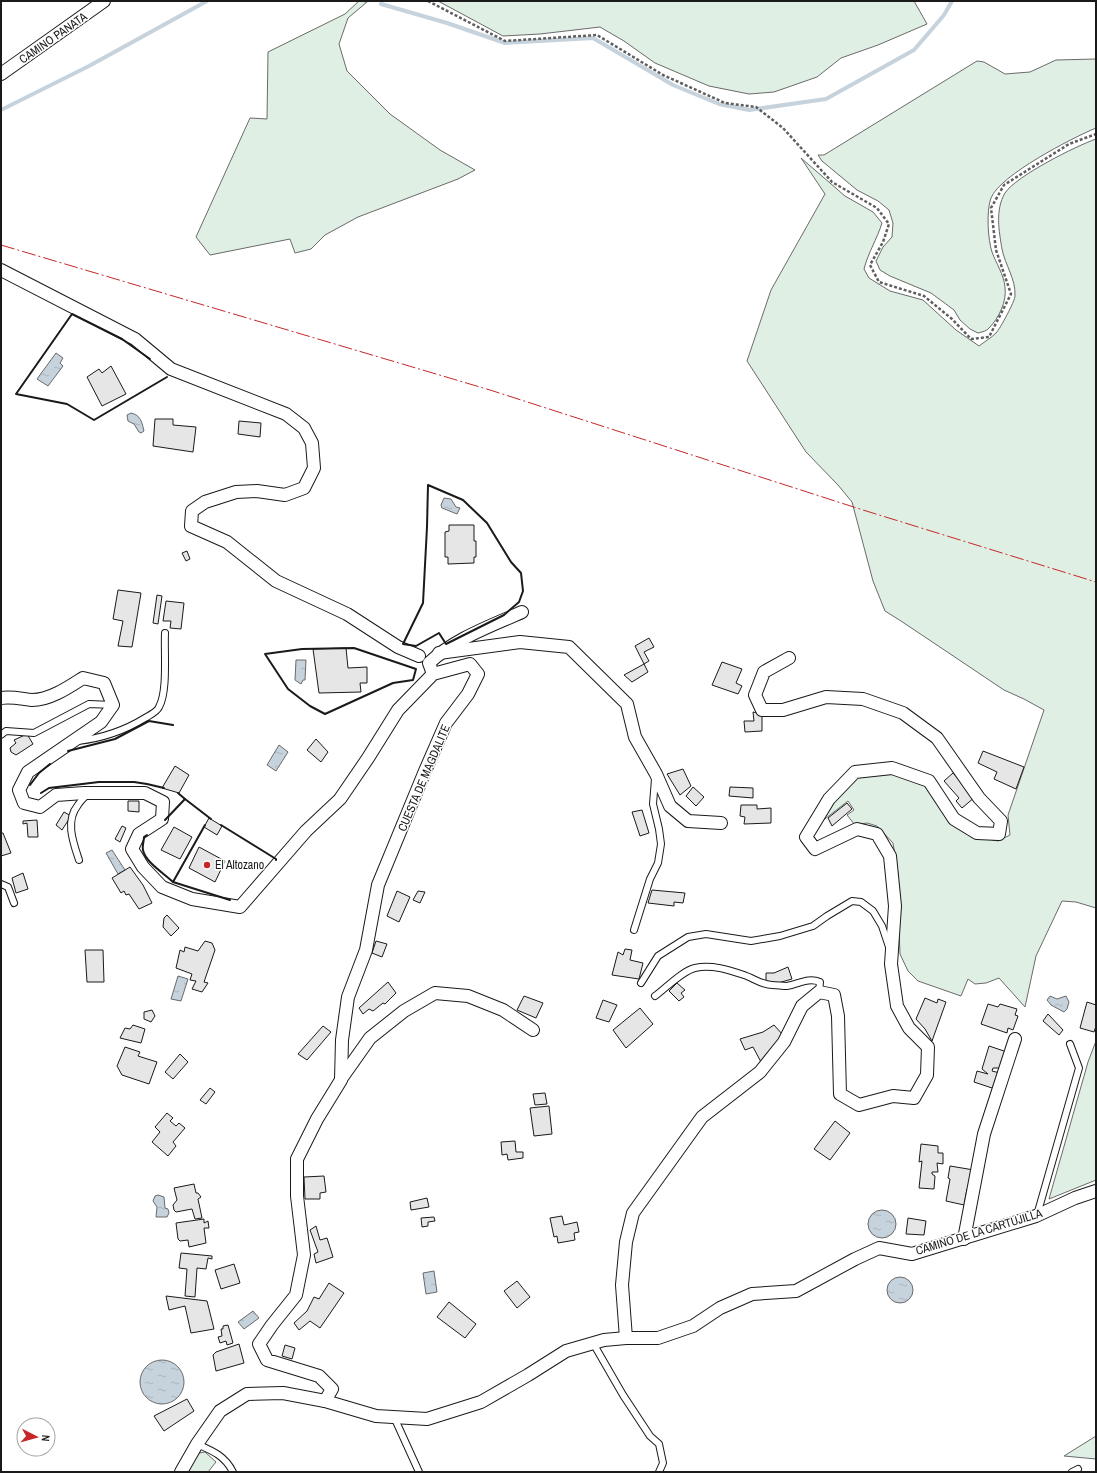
<svg xmlns="http://www.w3.org/2000/svg" width="1097" height="1473" viewBox="0 0 1097 1473" font-family="'Archivo Narrow',sans-serif">
	<defs>
		<pattern id="water-ripples" width="26" height="14" patternUnits="userSpaceOnUse"><rect width="26" height="14" fill="#c6d2dc"/><path d="M2 4q2-2 4 0t4 0M15 11q2-2 4 0t4 0" fill="none" stroke="#aab4bc"/></pattern>
	</defs>
	<rect width="100%" height="100%" fill="#fff"/>
	<g fill="#e0efe3" stroke="#6a6a6a">
		<path d="M359,1L367,2L348,18L339,44L347,71L390,114L440,150L475,170L458,179L358,217L325,235L311,249L295,253L290,239L210,255L196,237L250,118L267,119L268,52L345,14Z"/>
		<path d="M438,1H914L927,24L878,45L841,58L817,77L774,92L749,94L709,86L655,63L624,41L600,27L540,34L503,36Z"/>
		<path d="M1096,59V128C1072,138 1000,175 991,198C986,211 988,240 992,252C996,263 1004,275 1005,287C1007,301 999,318 989,328C987,331 982,332 978,333L970,329L960,320L954,310L931,293L890,276L880,270L876,261L883,247L892,237L893,223L889,210L878,201L857,190L822,161L818,155H824L977,61L984,62L1005,74L1030,72L1056,60Z"/>
		<path d="M1096,139V908L1076,902L1062,901L1036,956L1025,1007L999,978L986,983L975,984L968,979L961,996L918,981L908,971L900,954L899,928L898,874L893,843L877,826L867,823L855,825L847,815L854,810L848,801L812,829L828,807L860,776L892,773L926,784L974,836L998,841L1010,835L1008,815L1044,710L1024,699L1004,690L901,621L885,611L873,581L852,502L838,485L806,452L747,361L771,290L825,194L801,158L845,196L873,212L882,223C877,239 868,253 864,269L869,278L890,291L923,300L956,330L979,346C984,342 991,338 996,333C1000,329 1015,301 1015,296C1016,279 1005,265 1002,249C999,231 995,210 1005,193C1016,176 1076,146 1096,139Z"/>
		<path d="M1096,1041V1180L1049,1199L1088,1062Z"/>
		<path d="M1096,1435V1459L1064,1456L1096,1436Z"/>
		<path d="M205,1452L216,1462L208,1472H186L199,1453Z"/>
	</g>
	<g fill="url(#water-ripples)" stroke="#6a6a6a">
		<path d="M56,353L63,358L60,363L63,366L48,386L37,379Z"/>
		<path d="M131,413C141,415 142,423 144,431L141,433L139,432L134,424L128,421L127,415Z"/>
		<path d="M444,498L451,499L456,507L460,508L457,514L442,508L441,505Z"/>
		<path d="M296,660H306L305,680H303L301,684L295,680Z"/>
		<path d="M279,745L288,752L276,771L267,765Z"/>
		<path d="M112,850L125,870L118,874L106,853Z"/>
		<path d="M178,976L188,979L181,1001L171,999Z"/>
		<path d="M1050,996L1057,999L1066,996L1069,1002L1067,1009L1064,1012L1051,1005L1047,1000Z"/>
		<path d="M158,1195L164,1197L165,1208L168,1209L169,1213L167,1217H156L157,1207L153,1201L155,1196Z"/>
		<circle cx="882" cy="1224" r="14"/>
		<path d="M434,1271L437,1292L426,1294L423,1273Z"/>
		<circle cx="900" cy="1290" r="13"/>
		<path d="M253,1311L259,1318L244,1329L238,1322Z"/>
		<circle cx="162" cy="1382" r="22"/>
	</g>
	<g fill="none" stroke-linecap="round" stroke-linejoin="round">
		<g stroke="#c6d2dc" stroke-width="4">
			<path d="M381,4L447,23L505,43L593,38L673,85L719,104L749,110L826,99L914,50L944,15L952,1"/>
			<path d="M1,110L89,66L207,1"/>
		</g>
	</g>
	<g fill="#e6e6e6" stroke="#1a1a1a">
		<path d="M111,366L126,394L102,406L87,377L99,369L102,373Z"/>
		<path d="M155,419H173V425L196,427L193,452L153,446Z"/>
		<path d="M239,421L261,423L260,437L238,434Z"/>
		<path d="M449,525H474V541H476V557H474V563L448,564V557H445V532L449,531Z"/>
		<path d="M187,551L190,559L186,561L182,553Z"/>
		<path d="M118,590L141,593L132,647L118,646L123,621L113,619Z"/>
		<path d="M157,595L162,596L158,624L153,623Z"/>
		<path d="M166,601L184,603L181,629L170,628L171,621H163Z"/>
		<path d="M649,638L654,647L644,652L649,661L644,664L635,646Z"/>
		<path d="M346,648L348,668L367,667V683H360L361,692L319,693L313,649Z"/>
		<path d="M722,662L742,669L736,683L742,686L738,694L712,685Z"/>
		<path d="M644,664L648,672L632,682L624,675Z"/>
		<path d="M753,712L762,714V731L745,732L744,721H754Z"/>
		<path d="M27,734L33,744L16,755L11,752L10,748L16,743L14,740Z"/>
		<path d="M316,739L328,752L321,762L307,750Z"/>
		<path d="M983,751L1024,767L1016,789L994,779L997,772L978,763Z"/>
		<path d="M175,766L189,775L179,793L162,788Z"/>
		<path d="M683,769L691,786L680,795L667,774Z"/>
		<path d="M953,773L975,797L962,808L956,801L959,798L944,781Z"/>
		<path d="M693,787L704,797L696,806L686,796Z"/>
		<path d="M730,787L753,788V798L729,796Z"/>
		<path d="M128,801H139V812L128,811Z"/>
		<path d="M847,803L852,809L832,826L828,818Z"/>
		<path d="M741,805H757V809L771,808V823L744,824L745,817L740,816Z"/>
		<path d="M642,810L649,833L640,836L632,812Z"/>
		<path d="M64,812L71,816L62,830L56,825Z"/>
		<path d="M209,818L222,826L217,835L204,827Z"/>
		<path d="M37,820L38,837H28L27,823L23,824V821Z"/>
		<path d="M122,826L126,828L120,842L115,839Z"/>
		<path d="M174,827L192,837L180,859L161,850Z"/>
		<path d="M1,833H3L11,853L1,856Z"/>
		<path d="M199,847L225,861L215,882L189,868Z"/>
		<path d="M130,867L143,885L152,903L139,909L129,894L126,895L124,891L121,893L112,878Z"/>
		<path d="M23,873L28,889L16,893L12,878Z"/>
		<path d="M652,890L685,893L683,903L674,902V906L648,903Z"/>
		<path d="M397,891L410,897L399,922L387,916Z"/>
		<path d="M418,891L425,892L420,903L413,900Z"/>
		<path d="M167,915L179,928L171,936L163,927L164,918Z"/>
		<path d="M205,941L212,943L215,950L204,982L208,983L202,992L192,989L196,981L190,980L192,974L176,968L180,950L184,952L185,947L198,951Z"/>
		<path d="M376,941L387,944L382,957L372,953Z"/>
		<path d="M625,949L632,950L630,960L643,963L639,979L612,975L618,952L623,955Z"/>
		<path d="M85,950H103L104,982H87Z"/>
		<path d="M788,967L792,979L778,983L766,981V973H774Z"/>
		<path d="M388,982L396,993L385,1004L383,1003L373,1011L369,1009L363,1014L359,1008Z"/>
		<path d="M677,983L685,990L681,993L684,997L679,1001L669,991Z"/>
		<path d="M524,996L543,1003L536,1018L517,1010Z"/>
		<path d="M925,998L937,1003L938,999L946,1002L932,1041L925,1029L916,1019Z"/>
		<path d="M603,1000L617,1005L609,1022L596,1018Z"/>
		<path d="M1087,1002L1096,1005V1026L1094,1032L1080,1028Z"/>
		<path d="M988,1004L998,1007L1000,1004L1017,1009L1015,1015L1018,1016L1013,1030L1008,1028L1007,1033L981,1024Z"/>
		<path d="M640,1008L653,1024L626,1048L613,1030Z"/>
		<path d="M152,1010L155,1016L151,1022L144,1019V1012Z"/>
		<path d="M1048,1014L1063,1030L1059,1035L1043,1021Z"/>
		<path d="M133,1025L145,1029L141,1043L120,1038L125,1028L130,1029Z"/>
		<path d="M774,1025L783,1035L761,1062L753,1047L745,1050L740,1039L763,1032Z"/>
		<path d="M323,1026L331,1032L307,1060L298,1054Z"/>
		<path d="M989,1046L1007,1052L1002,1068H993L992,1071L1000,1073L995,1089L974,1082L977,1071L988,1074L982,1069Z"/>
		<path d="M125,1047L140,1052L138,1056L157,1062L149,1084L122,1075L117,1066Z"/>
		<path d="M180,1054L188,1062L173,1079L165,1072Z"/>
		<path d="M210,1088L215,1092L206,1104L200,1100Z"/>
		<path d="M545,1093L547,1104L535,1105L533,1094Z"/>
		<path d="M549,1106L552,1134L534,1136L530,1108Z"/>
		<path d="M167,1113L173,1118L170,1121L176,1126L179,1123L185,1128L173,1142L176,1146L168,1156L152,1142L160,1132L155,1127Z"/>
		<path d="M835,1121L850,1133L830,1160L814,1149Z"/>
		<path d="M515,1141L516,1152H523V1158L508,1160L507,1154L502,1155L501,1142Z"/>
		<path d="M921,1144L938,1146V1153H943V1164L937,1163L938,1172H932V1174L935,1176L934,1189L919,1188L922,1161L919,1162Z"/>
		<path d="M950,1166L974,1170L969,1189H967L964,1205L946,1201L950,1179L948,1178Z"/>
		<path d="M324,1176L326,1192L320,1193V1199H305L304,1177Z"/>
		<path d="M194,1184L196,1193H198L201,1197L198,1199L202,1218L195,1219L192,1209L176,1212L174,1210L173,1205L177,1200L174,1188Z"/>
		<path d="M427,1198L429,1207L411,1210L410,1202Z"/>
		<path d="M562,1216L564,1225L577,1222L579,1232L574,1233L575,1240L558,1243L557,1236L554,1237L550,1218Z"/>
		<path d="M434,1217L435,1221L428,1222V1226L422,1227L421,1218Z"/>
		<path d="M908,1218L926,1221L924,1235L906,1234Z"/>
		<path d="M204,1219V1223L208,1221L209,1228H204L206,1243L189,1247L188,1240L180,1241L178,1239L176,1223Z"/>
		<path d="M316,1226L320,1240L327,1238L333,1257L316,1263L314,1254L318,1252L310,1230Z"/>
		<path d="M181,1253L212,1256V1259L208,1258L206,1269L197,1268L195,1297L185,1296L187,1269L179,1268Z"/>
		<path d="M234,1264L240,1283L221,1289L215,1270Z"/>
		<path d="M517,1281L530,1297L517,1308L504,1291Z"/>
		<path d="M329,1283L344,1293L320,1328L310,1321L299,1330L294,1323L307,1311L314,1297L319,1299Z"/>
		<path d="M166,1296L207,1301L214,1329L191,1333L185,1306L169,1310Z"/>
		<path d="M449,1302L476,1324L465,1338L437,1317Z"/>
		<path d="M228,1325L233,1343L227,1345L226,1341L220,1343L218,1337L222,1336L221,1329H223V1326Z"/>
		<path d="M239,1344L244,1363L216,1371L213,1355L216,1352Z"/>
		<path d="M285,1345L295,1348L292,1359L282,1356Z"/>
		<path d="M187,1399L194,1411L164,1431L154,1416Z"/>
	</g>
	<g fill="none" stroke-linecap="round" stroke-linejoin="round">
		<defs>
			<g id="lane">
				<path d="M1,735L6,731L34,733L89,704L113,705"/>
				<path d="M78,741C103,738 124,731 145,718C150,715 157,712 159,707C168,691 164,652 165,633"/>
				<path d="M79,860C73,842 65,821 78,805C81,800 85,797 89,793"/>
				<path d="M1,884L8,887L14,903"/>
				<path d="M634,930L650,879L658,863L661,844L659,829L653,804L655,779"/>
				<path d="M641,983L658,956L688,937L706,934L751,941L780,936L813,926L827,916L852,901L861,902L873,911L882,926L889,947"/>
				<path d="M655,996C666,988 682,971 695,968C711,964 729,970 744,975C753,978 762,985 772,985C777,985 782,986 787,986C799,984 808,977 820,982L819,992"/>
				<path d="M1037,1215L1079,1068L1070,1044"/>
				<path d="M593,1343L623,1395L650,1436L659,1444L663,1463L659,1472"/>
				<path d="M394,1417L419,1472"/>
				<path d="M197,1444C213,1451 225,1456 233,1472"/>
				<path d="M1072,1472L1078,1469"/>
			</g>
			<g id="street">
				<path d="M1,74L104,1"/>
				<path d="M1,270L135,339L171,369L286,414L304,428L312,443L314,468L304,488L285,495L257,491L236,492L205,502L192,511L191,526L227,542L276,581L347,614L398,647L419,656"/>
				<path d="M439,653L520,642L569,647L627,704L635,737L656,774L670,806L688,821L721,823"/>
				<path d="M433,674L429,663C454,639 491,626 522,612"/>
				<path d="M1,698C11,696 22,699 32,700C50,700 69,687 83,678L104,683L113,705L101,722L28,772L19,790L24,803L40,807L56,795L84,793H145L163,802L162,819L139,834L132,849L143,867L162,887L192,899L240,907L306,831L340,799L368,758L398,710L433,674L470,664L478,674L468,694L446,723L425,771L378,885L366,950L348,997L342,1040L341,1080L317,1119L297,1159V1196L304,1255L296,1295L272,1325L259,1344L267,1360L319,1376L332,1389L325,1401"/>
				<path d="M341,1079L370,1038L404,1011L435,993L468,996L503,1010L533,1030"/>
				<path d="M964,1239L984,1134L1015,1039"/>
				<path d="M626,1338L622,1285L626,1242L633,1213L702,1117L760,1072L784,1042L802,1006L819,992L834,995L838,1016L840,1094L859,1105L893,1096L914,1098L927,1075L928,1047L909,1028L897,1006L891,964L895,906L890,856L877,834L857,829L815,849L806,837L829,799L855,772L892,768L929,781L954,819L977,833L999,834L1001,821L979,798L937,738L903,713L863,699L826,697L783,710H762L755,695L764,672L789,658"/>
				<path d="M181,1472L197,1444L220,1411L247,1394L283,1393L325,1401L376,1416L427,1419L481,1402L528,1375L566,1351L604,1340L626,1338H658L693,1326L720,1308L752,1294L796,1291L855,1259L879,1248L912,1254L1036,1216L1075,1198L1096,1191"/>
			</g>
		</defs>
		<use href="#lane" stroke="#1a1a1a" stroke-width="8"/>
		<use href="#street" stroke="#1a1a1a" stroke-width="14"/>
		<path stroke="#5f5f5f" stroke-width="2.5" stroke-dasharray="3 2" stroke-linecap="butt" d="M428,1L505,41L597,35L663,75L725,103L756,107L783,128L832,182L877,208L889,224L883,242L870,265L879,282L924,296L952,319L971,339L989,337L1011,294L996,250L991,208L1004,185L1069,144L1096,134"/>
		<use href="#lane" stroke="#fff" stroke-width="6"/>
		<use href="#street" stroke="#fff" stroke-width="12"/>
		<g stroke="#1a1a1a" stroke-width="2">
			<path d="M150,359L122,339L72,314L16,394L67,404L94,420L167,377"/>
			<path d="M428,485L463,500L487,523L511,562L521,573L523,591L519,602L504,615L446,644L439,633L416,646L403,644L423,603L427,527Z"/>
			<path d="M354,648L416,669L413,680L393,683L325,714L310,706L288,689L265,654L302,649Z"/>
			<path d="M68,751L115,739L149,721L173,725"/>
			<path d="M30,785L39,773L50,764"/>
			<path d="M41,793L49,788L99,782H134L147,784L164,788"/>
			<path d="M178,793L185,799"/>
			<path d="M165,820L185,799L211,819"/>
			<path d="M205,825L173,882L230,900"/>
			<path d="M221,825L276,859V860"/>
			<path d="M147,835L144,837C144,841 142,846 143,850C145,862 165,874 173,882"/>
		</g>
		<path stroke="#c62828" stroke-width="1" stroke-dasharray="14 3 2 3" stroke-linecap="butt" d="M1,245L490,390L863,510L1096,582"/>
	</g>
	<circle fill="#c62828" stroke="#fff" stroke-width="1.5" cx="207" cy="865" r="4"/>
	<g text-anchor="middle" stroke-width="3" stroke-linejoin="round" paint-order="stroke">
		<g font-size="12" fill="#1a1a1a" stroke="#fff">
			<text transform="translate(53 38) rotate(-35)" y="4">CAMINO PANATA</text>
			<text transform="translate(424 778) rotate(-67)" y="4">CUESTA DE MAGDALITE</text>
			<text transform="translate(979 1232) rotate(-17)" y="4">CAMINO DE LA CARTUJILLA</text>
		</g>
		<g font-size="12" fill="#1a1a1a" stroke="#fff" text-anchor="start">
			<text x="215" y="869">El Altozano</text>
		</g>
	</g>
	<rect width="1097" height="1473" fill="none" stroke="#1a1a1a" stroke-width="4"/>
	<g transform="translate(36 1437) rotate(96)"><circle r="19" fill="#ffffff" stroke="#a3a3a3"/>
	<path d="M0-3L7 15L0 10L-7 15Z" fill="#c62828"/>
	<text y="-6" font-size="11" font-weight="bold" text-anchor="middle" fill="#1a1a1a">N</text>
	</g>
</svg>
